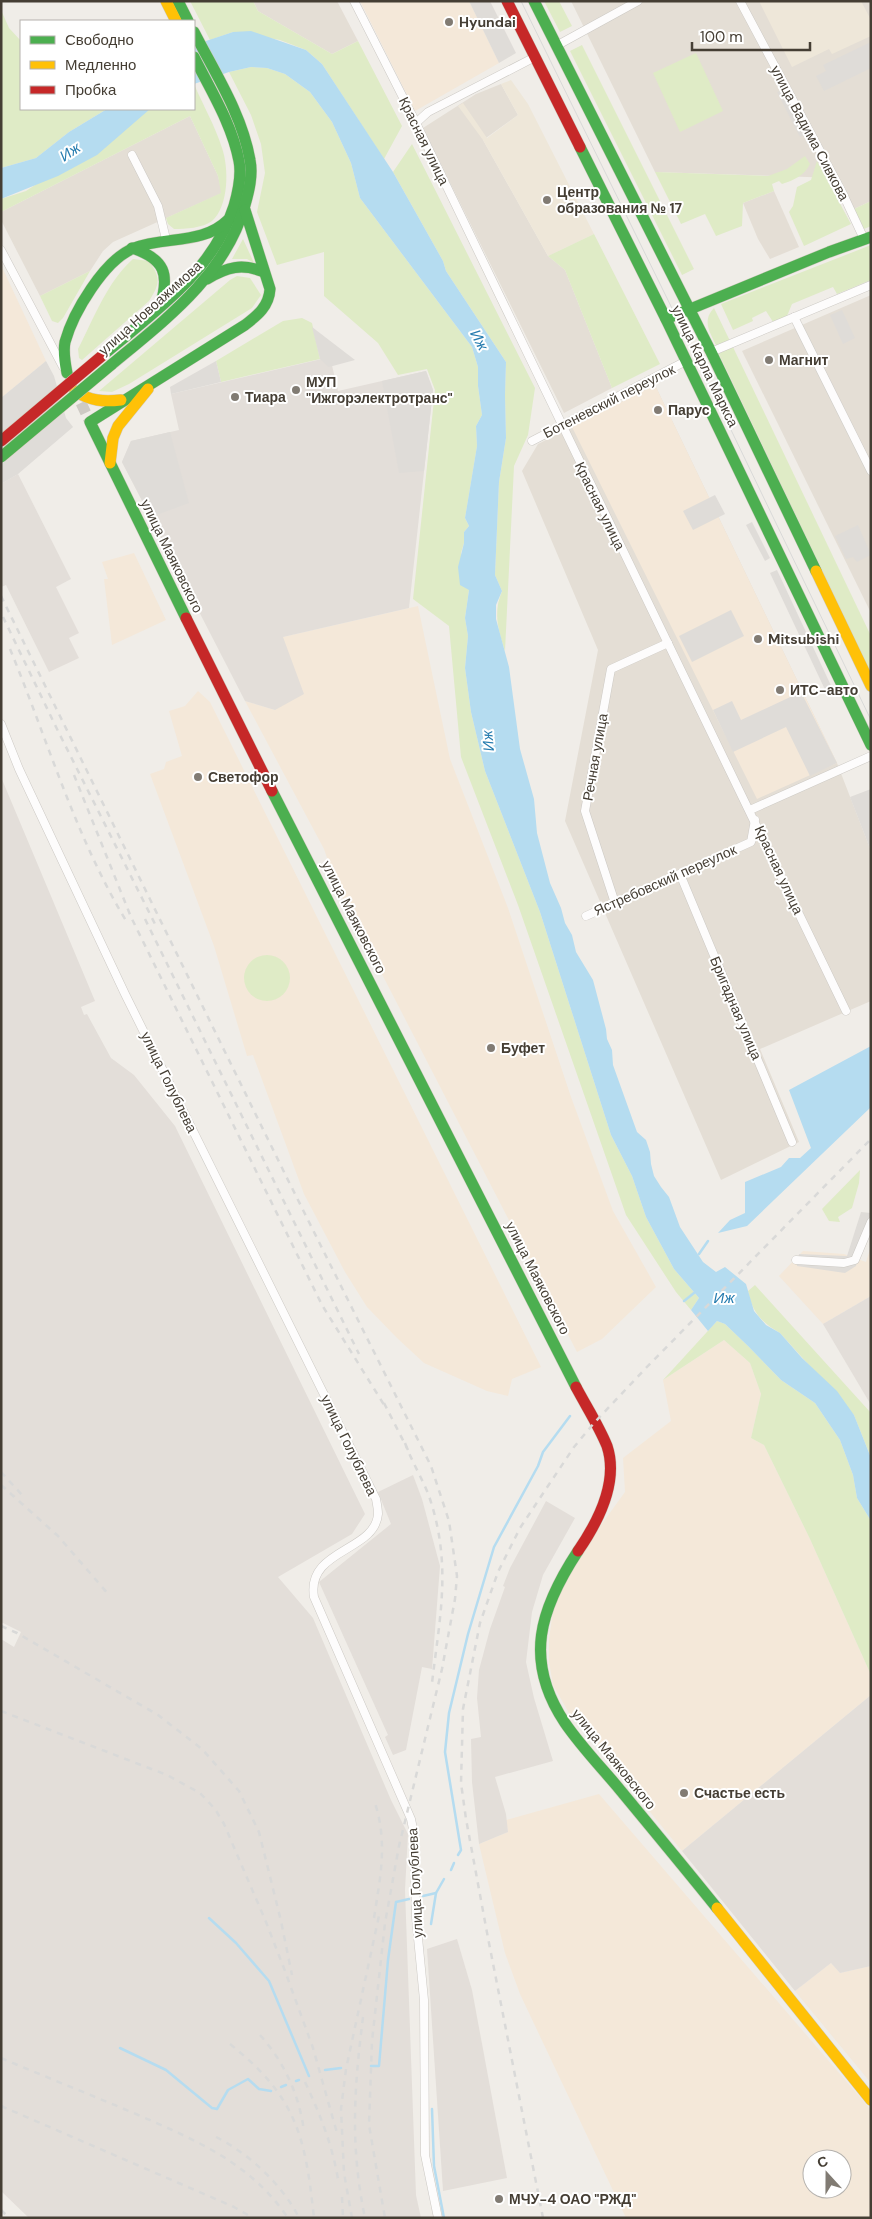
<svg xmlns="http://www.w3.org/2000/svg" width="872" height="2219" viewBox="0 0 872 2219" font-family="'DM Sans',sans-serif">
	<rect width="100%" height="100%" fill="#f0ede8"/>
	<g fill="#e4ded5">
		<path d="M253,1H337L358,41L332,54L258,11Z"/>
		<path d="M571,1H871V201L854,209L837,178L655,172Z"/>
		<path d="M501,84L518,115L483,140L548,256L565,270L612,388L564,413L423,128L476,94Z"/>
		<path d="M190,116L218,176L222,193L113,242L103,251L90,271L40,296L1,220V212Z"/>
		<path d="M774,191L799,247L770,259L758,239L743,203Z"/>
		<path d="M871,295V613L742,351Z"/>
		<path d="M655,385L837,763L871,851V1001L760,1049L799,1142L721,1180L565,821L598,650L522,471L538,444Z"/>
	</g>
	<g fill="#f4e8d9" fill-rule="evenodd">
		<path d="M360,1H469L499,63L415,111Z"/>
		<path d="M1,265L46,361L1,398Z"/>
		<path d="M655,385L837,763L757,799L572,427Z"/>
		<path d="M134,553L166,620L112,645L104,579H108L102,562Z"/>
		<path d="M418,606L450,759L508,908L571,1097L613,1211L656,1287L602,1339L577,1352L337,887L324,849L245,701L275,710L283,637Z"/>
		<path d="M198,691L210,702L541,1367L512,1379L508,1396L487,1391L424,1363L397,1338L367,1307L345,1272L304,1194L253,1055L247,1056L214,946L150,774L164,769L166,762L182,756L169,711L185,706Z"/>
		<path d="M871,1246V1296L823,1324L779,1276L803,1251L844,1254L866,1262Z"/>
		<path d="M724,1340L750,1363L761,1394L751,1438L764,1445L810,1539L871,1675V1695L682,1851L569,1713L553,1685L549,1662V1639L553,1611L561,1591L588,1543L625,1492L623,1458L671,1421L663,1380Z"/>
		<path d="M599,1794L871,2110V2218H626L520,1994L505,1953L479,1844L508,1832L506,1820ZM812,2159H842V2189H812Z"/>
		<path d="M831,1963L840,1973L871,1966V2083L795,1991Z"/>
	</g>
	<g fill="#e3ded9">
		<path d="M330,357L338,391L426,371L433,390L409,608L283,637L304,694L275,710L245,701L122,462L131,441L179,430L171,394Z"/>
		<path d="M18,474L71,579L56,587L79,633L69,638L79,658L49,672L6,585L1,587V484Z"/>
		<path d="M1,777L95,1001L81,1007L84,1015L87,1014L111,1058L134,1075L175,1126L365,1514L352,1534L278,1577L313,1618L391,1800L408,1834L405,1890L415,2168L416,2195L421,2218H29L1,2191V1639L14,1647L21,1632L1,1622Z"/>
		<path d="M871,1296V1405L823,1324Z"/>
		<path d="M413,1475L422,1499L440,1566L432,1669L422,1667L406,1750L393,1755L385,1737L388,1735L319,1582L391,1524L378,1492Z"/>
		<path d="M546,1501L575,1518L543,1575L532,1612L526,1662L534,1698L553,1761L495,1777L506,1814L508,1832L479,1844L472,1782L471,1739L481,1737L477,1698L479,1670L490,1629L505,1587L503,1586L510,1568Z"/>
		<path d="M871,1695V1966L840,1973L831,1963L795,1991L682,1851Z"/>
		<path d="M457,1939L472,1990L507,2178L443,2191L427,1949Z"/>
	</g>
	<g fill="#eee7d9">
		<path d="M759,1H861L871,20V36L832,54L829,49L792,67Z"/>
		<path d="M511,80L528,104L594,234L548,256L483,140L458,106L463,103L487,138L518,115L501,84Z"/>
	</g>
	<g fill="#dfebc6">
		<path d="M190,1H253L258,11L332,54L358,41L402,126L384,159L322,64L306,50L280,40L233,32L210,40Z"/>
		<path d="M544,1H559L572,26L560,32Z"/>
		<path d="M1,10L9,28L21,41V109H107L69,132L36,158L1,168Z"/>
		<path d="M582,45L694,269L682,275L570,51Z"/>
		<path d="M696,53L723,111L680,132L653,73Z"/>
		<path d="M251,67L267,68L285,74L310,92L332,122L351,163L360,198L472,347L478,367V386L482,415L476,426L477,446L465,518L469,526L464,532V543L461,553L469,590L465,618L468,636L465,668L471,712L485,771L540,912L611,1135L632,1176L646,1217L674,1269L699,1298L691,1310L676,1292L626,1215L518,905L461,757L449,626L413,599L435,390L427,369L398,375L378,343L324,296V252L277,265L257,212L265,173L261,144L251,115L229,72Z"/>
		<path d="M194,84C203,105 215,126 222,148C229,168 229,206 212,221C203,228 185,229 174,229L168,224L166,218L221,193L218,176L190,116L1,212V199L26,191L150,109H194Z"/>
		<path d="M412,144L535,388L528,435L514,466L505,651C498,629 493,613 502,591L495,575L499,482L506,438L505,395L506,362L446,271L443,261L393,172Z"/>
		<path d="M805,156L810,164C804,176 794,180 782,184L779,181L772,184L774,191L743,203L742,226L716,236L705,214L681,224L655,172L768,176L787,169Z"/>
		<path d="M817,161L851,224L804,246L789,212L793,206L797,187L811,180Z"/>
		<path d="M871,201V226L864,229L854,209Z"/>
		<path d="M594,234L660,364L612,388L565,270L548,256Z"/>
		<path d="M243,239L254,263L247,259H232Z"/>
		<path d="M871,245V280L837,294L833,287L792,304L787,316L773,322L766,311L752,318L753,321L733,330L721,304Z"/>
		<path d="M133,259L149,261C161,278 160,284 149,301L82,360L79,358L78,349C94,318 107,282 133,259Z"/>
		<path d="M90,271L63,318L58,323L52,321L40,296Z"/>
		<path d="M237,276L250,278L261,295L252,308L129,384L112,392L99,391L230,280Z"/>
		<path d="M714,308L730,341L717,347C711,334 701,321 714,308Z"/>
		<path d="M302,318L312,323L320,359L221,382L216,361L283,321Z"/>
		<path d="M732,345L871,636V673L718,352Z"/>
		<circle cx="267" cy="978" r="23"/>
		<path d="M860,1170L859,1183L852,1208L838,1217L840,1222L829,1221L822,1209Z"/>
		<path d="M755,1285L871,1413V1458L854,1415L780,1333C762,1323 752,1312 748,1291Z"/>
		<path d="M717,1321L725,1324L748,1346L781,1380L815,1403L840,1440L853,1475L857,1498L871,1521V1675L810,1539L764,1445L751,1438L761,1394L750,1363L724,1340L663,1380Z"/>
	</g>
	<g fill="#dfdcd8">
		<path d="M469,1H490L516,53L499,63Z"/>
		<path d="M871,42V68L824,91L816,76L826,71L823,65Z"/>
		<path d="M782,90L805,134L800,137L777,92Z"/>
		<path d="M842,310L855,338L843,344L830,315Z"/>
		<path d="M312,327L355,360L329,367L320,359Z"/>
		<path d="M46,361L54,376L66,418L73,427L18,474L1,484V398Z"/>
		<path d="M216,361L221,382L171,394L170,387Z"/>
		<path d="M426,371L433,390L424,471L399,473L382,381Z"/>
		<path d="M170,432L189,503L151,517L122,462L131,441Z"/>
		<path d="M715,495L725,514L693,530L683,511Z"/>
		<path d="M752,522L770,558L765,561L746,525Z"/>
		<path d="M858,525L871,555L857,562L853,557L846,559L835,536Z"/>
		<path d="M777,570L834,692L828,696L770,573Z"/>
		<path d="M731,610L744,636L692,662L679,636Z"/>
		<path d="M801,692L837,763L810,776L786,727L733,752L713,710L732,701L741,720Z"/>
		<path d="M871,789V851L850,797Z"/>
		<path d="M861,1212L871,1213L856,1266L845,1273L797,1266L799,1254L847,1256Z"/>
	</g>
	<g fill="#b5dcf0">
		<path d="M251,31L306,50L322,64L393,172L443,261L446,271L506,362L505,395L506,438L499,482L495,575L502,591L496,605V619L509,667L520,749L534,799L537,833L550,883L561,908L565,923L572,935L576,952L593,980L606,1029L607,1039L612,1050L613,1065L637,1132L646,1140L650,1152L651,1164L654,1176L661,1187L669,1197L680,1227L703,1262L716,1272L725,1267L746,1284L754,1311L766,1325L780,1333L802,1358L837,1391L854,1415L871,1458V1521L857,1498L853,1475L840,1440L815,1403L781,1380L748,1346L725,1324L717,1321L708,1331L691,1310L699,1298L674,1269L646,1217L632,1176L611,1135L540,912L485,771L471,712L465,668L468,636L465,618L469,590L460,585L458,567L464,543V532L469,526L465,518L477,446L476,426L482,415L478,386V367L472,347L360,198L351,163L332,122L310,92L285,74L267,68L251,67L229,72L194,84V45L233,32Z"/>
		<path d="M107,109H150L97,155L58,176L1,199V168L36,158L69,132Z"/>
		<path d="M871,1046V1107L747,1226L718,1233L730,1220L745,1213V1182L781,1167L789,1158H800L811,1148L789,1090Z"/>
	</g>
	<g fill="none" stroke-linecap="round" stroke-linejoin="round">
		<g stroke="#b5dcf0" stroke-width="2.5">
			<path d="M699,1254L708,1241"/>
			<path d="M684,1301L694,1293"/>
			<path d="M458,1855L461,1850L445,1752L449,1713L468,1634L494,1547L538,1466L543,1452L570,1416"/>
			<path d="M451,1870L454,1863"/>
			<path d="M423,1896L436,1893"/>
			<path d="M209,1918L236,1943L269,1981L309,2076"/>
			<path d="M431,1924L436,1893L444,1879"/>
			<path d="M120,2048L166,2070L212,2108L217,2109L228,2090L248,2079L259,2089L271,2091"/>
			<path d="M371,2066H379L388,1960L396,1902L409,1899"/>
			<path d="M325,2070L341,2068"/>
			<path d="M296,2081L299,2080"/>
			<path d="M281,2087L286,2085"/>
			<path d="M432,2109L434,2166L444,2218"/>
		</g>
		<path stroke="#cecac4" stroke-width="11" stroke-dasharray="11 5.5" stroke-linecap="butt" d="M74,388L90,422"/>
		<defs>
			<g id="street">
				<path d="M354,1L416,123L846,1011"/>
				<path d="M740,1L842,192L864,239"/>
				<path d="M556,46L638,1"/>
				<path d="M416,123L428,112L535,57"/>
				<path d="M132,155L158,206L166,239"/>
				<path d="M1,250L63,367"/>
				<path d="M794,317L871,471"/>
				<path d="M711,352L871,285"/>
				<path d="M532,441L686,361"/>
				<path d="M1,724L19,769L125,994L376,1499C377,1504 378,1510 378,1514C375,1552 306,1549 314,1597L411,1819L414,1834L416,1917L424,2000L425,2155L438,2218"/>
				<path d="M750,810L871,756"/>
				<path d="M680,874L792,1142"/>
				<path d="M615,903L585,811L611,669L668,643"/>
				<path d="M586,916L751,842L755,820"/>
				<path d="M796,1260L844,1263L855,1260L871,1222"/>
			</g>
			<g id="fast">
				<path d="M178,1L188,21"/>
				<path d="M534,1L711,352L816,571"/>
				<path d="M580,147L666,319L871,745"/>
				<path d="M132,248C165,259 170,274 160,306"/>
				<path d="M207,279C227,267 242,263 264,272"/>
				<path d="M666,319L829,252L871,237"/>
				<path d="M103,355C154,312 213,272 234,206C238,192 242,176 239,161C232,124 211,91 194,57"/>
				<path d="M111,365C165,320 225,276 245,205C249,191 253,175 250,160C242,114 215,73 194,32"/>
				<path d="M67,373C65,363 63,352 65,342C73,313 104,260 134,248C165,236 203,245 228,220"/>
				<path d="M186,618L90,422L245,325C258,315 269,306 270,289L245,210"/>
				<path d="M272,791L576,1387"/>
				<path d="M578,1551C540,1609 523,1660 565,1723C580,1745 599,1765 616,1785C650,1826 684,1867 717,1908"/>
			</g>
			<g id="slow">
				<path d="M166,1L176,21"/>
				<path d="M75,391C90,401 104,402 121,400"/>
				<path d="M110,463L113,438L118,426L148,389"/>
				<path d="M816,571L871,686"/>
				<path d="M717,1908L871,2100"/>
			</g>
			<g id="jam">
				<path d="M507,1L580,147"/>
				<path d="M186,618L272,791"/>
				<path d="M576,1387C586,1406 599,1426 607,1446C619,1482 598,1522 578,1551"/>
			</g>
		</defs>
		<use href="#street" stroke="#ccc9c4" stroke-width="9"/>
		<use href="#fast" stroke="#cfcabe" stroke-width="12"/>
		<use href="#slow" stroke="#cfcabe" stroke-width="12"/>
		<use href="#jam" stroke="#cfcabe" stroke-width="12"/>
		<use href="#street" stroke="#fdfcfc" stroke-width="8"/>
		<use href="#fast" stroke="#4caf50" stroke-width="11"/>
		<use href="#slow" stroke="#ffc107" stroke-width="11"/>
		<use href="#jam" stroke="#c62828" stroke-width="11"/>
		<path stroke="#d9d9d8" stroke-width="1" d="M521,1L691,347L871,720"/>
		<g stroke="#d9d9d8" stroke-width="2.5" stroke-dasharray="6 6" stroke-linecap="butt">
			<path d="M1,596L286,1176L431,1466L449,1521L457,1576L455,1599L442,1669L399,1846L385,1923L372,2041L369,2125L385,2218"/>
			<path d="M3,617L57,729L156,926"/>
			<path d="M10,649C48,741 76,839 128,924"/>
			<path d="M74,775L131,917L322,1305L386,1408"/>
			<path d="M145,919L359,1354"/>
			<path d="M384,1403L408,1450"/>
			<path d="M405,1443C412,1462 422,1478 429,1496C452,1564 440,1615 432,1683"/>
			<path d="M1,1472L23,1496"/>
			<path d="M1,1485L58,1536L109,1595"/>
			<path d="M1,1626L17,1633L158,1715L202,1749L239,1791L259,1832L281,1921L292,1975"/>
			<path d="M1,1711L167,1775L200,1793L215,1809L224,1824L266,1922L285,1971L313,2048L337,2133"/>
			<path d="M374,1918C380,1878 388,1844 375,1803"/>
			<path d="M363,2017C354,2089 350,2146 365,2218"/>
			<path d="M260,2035C284,2062 299,2094 304,2131"/>
			<path d="M230,2044C297,2098 305,2135 314,2218"/>
			<path d="M1,2058C46,2077 91,2095 136,2114C195,2140 250,2162 288,2218"/>
			<path d="M305,2082C320,2114 332,2144 338,2179"/>
			<path d="M1,2106L234,2207L253,2218"/>
			<path d="M216,2137C248,2153 283,2185 299,2218"/>
			<path d="M342,2197L343,2218"/>
			<path d="M1,2210L9,2218"/>
			<path d="M352,2218L344,2173L341,2109L346,2069L380,1911"/>
			<path d="M543,2218L488,1938L466,1819L461,1783L463,1709L480,1623L498,1572L520,1528L574,1447L594,1423L645,1369L871,1139"/>
		</g>
		<defs>
			<path id="fast-bridge" d="M1,457L111,365"/>
			<path id="jam-bridge" d="M1,441L103,355"/>
		</defs>
		<use href="#fast-bridge" stroke="#d3c8b4" stroke-width="12" stroke-linecap="butt"/>
		<use href="#jam-bridge" stroke="#d3c8b4" stroke-width="12" stroke-linecap="butt"/>
		<use href="#fast-bridge" stroke="#4caf50" stroke-width="11"/>
		<use href="#jam-bridge" stroke="#c62828" stroke-width="11"/>
	</g>
	<g fill="#817b73" stroke="#fff" stroke-width="2">
		<circle cx="449" cy="22" r="5"/>
		<circle cx="547" cy="200" r="5"/>
		<circle cx="769" cy="360" r="5"/>
		<circle cx="296" cy="390" r="5"/>
		<circle cx="235" cy="397" r="5"/>
		<circle cx="658" cy="410" r="5"/>
		<circle cx="758" cy="639" r="5"/>
		<circle cx="780" cy="690" r="5"/>
		<circle cx="198" cy="777" r="5"/>
		<circle cx="491" cy="1048" r="5"/>
		<circle cx="684" cy="1793" r="5"/>
		<circle cx="499" cy="2199" r="5"/>
	</g>
	<g text-anchor="middle" stroke-width="4" stroke-linejoin="round" paint-order="stroke">
		<g font-size="14" font-weight="bold" fill="#453e34" stroke="#fff" text-anchor="start">
			<text x="459" y="27">Hyundai</text>
			<text x="557" y="197">Центр<tspan x="557" dy="16">образования № 17</tspan></text>
			<text x="779" y="365">Магнит</text>
			<text x="306" y="387">МУП<tspan x="306" dy="16">"Ижгорэлектротранс"</tspan></text>
			<text x="245" y="402">Тиара</text>
			<text x="668" y="415">Парус</text>
			<text x="768" y="644">Mitsubishi</text>
			<text x="790" y="695">ИТС-авто</text>
			<text x="208" y="782">Светофор</text>
			<text x="501" y="1053">Буфет</text>
			<text x="694" y="1798">Счастье есть</text>
			<text x="509" y="2204">МЧУ-4 ОАО "РЖД"</text>
		</g>
		<g font-size="14" fill="#453e34" stroke="#fff">
			<text transform="translate(810 133) rotate(62)" y="5">улица Вадима Сивкова</text>
			<text transform="translate(424 141) rotate(64)" y="5">Красная улица</text>
			<text transform="translate(150 308) rotate(-42)" y="5">улица Новоажимова</text>
			<text transform="translate(705 366) rotate(64)" y="5">улица Карла Маркса</text>
			<text transform="translate(609 401) rotate(-27)" y="5">Ботеневский переулок</text>
			<text transform="translate(600 506) rotate(64)" y="5">Красная улица</text>
			<text transform="translate(172 556) rotate(64)" y="5">улица Маяковского</text>
			<text transform="translate(595 757) rotate(-80)" y="5">Речная улица</text>
			<text transform="translate(779 870) rotate(65)" y="5">Красная улица</text>
			<text transform="translate(665 880) rotate(-24)" y="5">Ястребовский переулок</text>
			<text transform="translate(354 917) rotate(63)" y="5">улица Маяковского</text>
			<text transform="translate(736 1008) rotate(67)" y="5">Бригадная улица</text>
			<text transform="translate(169 1082) rotate(64)" y="5">улица Голублева</text>
			<text transform="translate(538 1278) rotate(63)" y="5">улица Маяковского</text>
			<text transform="translate(349 1445) rotate(64)" y="5">улица Голублева</text>
			<text transform="translate(614 1759) rotate(51)" y="5">улица Маяковского</text>
			<text transform="translate(415 1883) rotate(-93)" y="5">улица Голублева</text>
		</g>
		<g font-size="15" font-style="italic" fill="#267caf" stroke="#fff">
			<text transform="translate(70 152) rotate(-34)" y="5">Иж</text>
			<text transform="translate(479 340) rotate(62)" y="5">Иж</text>
			<text transform="translate(488 741) rotate(-95)" y="5">Иж</text>
			<text x="724" y="1303">Иж</text>
		</g>
	</g>
	<rect width="872" height="2219" fill="none" stroke="#453e34" stroke-width="5"/>
	<rect x="20" y="20" width="175" height="90" fill="#ffffff" stroke="#b5b2ae"/>
	<rect x="30" y="36" width="25" height="8" fill="#4caf50" stroke="#b5b2ae"/>
	<text x="65" y="45" font-size="15" fill="#453e34">Свободно</text>
	<rect x="30" y="61" width="25" height="8" fill="#ffc107" stroke="#b5b2ae"/>
	<text x="65" y="70" font-size="15" fill="#453e34">Медленно</text>
	<rect x="30" y="86" width="25" height="8" fill="#c62828" stroke="#b5b2ae"/>
	<text x="65" y="95" font-size="15" fill="#453e34">Пробка</text>
	<g transform="translate(827 2174) rotate(339)"><circle r="24" fill="#ffffff" stroke="#b5b2ae"/>
	<path d="M0-4L9 19L0 12L-9 19Z" fill="#817b73"/>
	<text y="-8" font-size="14" font-weight="bold" text-anchor="middle" fill="#453e34">С</text>
	</g>
	<path d="M692 42v8h118v-8" fill="none" stroke="#453e34" stroke-width="2.5"/>
	<text x="700" y="42" font-size="15" fill="#453e34" stroke="#ffffff" stroke-width="4" paint-order="stroke">100 m</text>
</svg>
